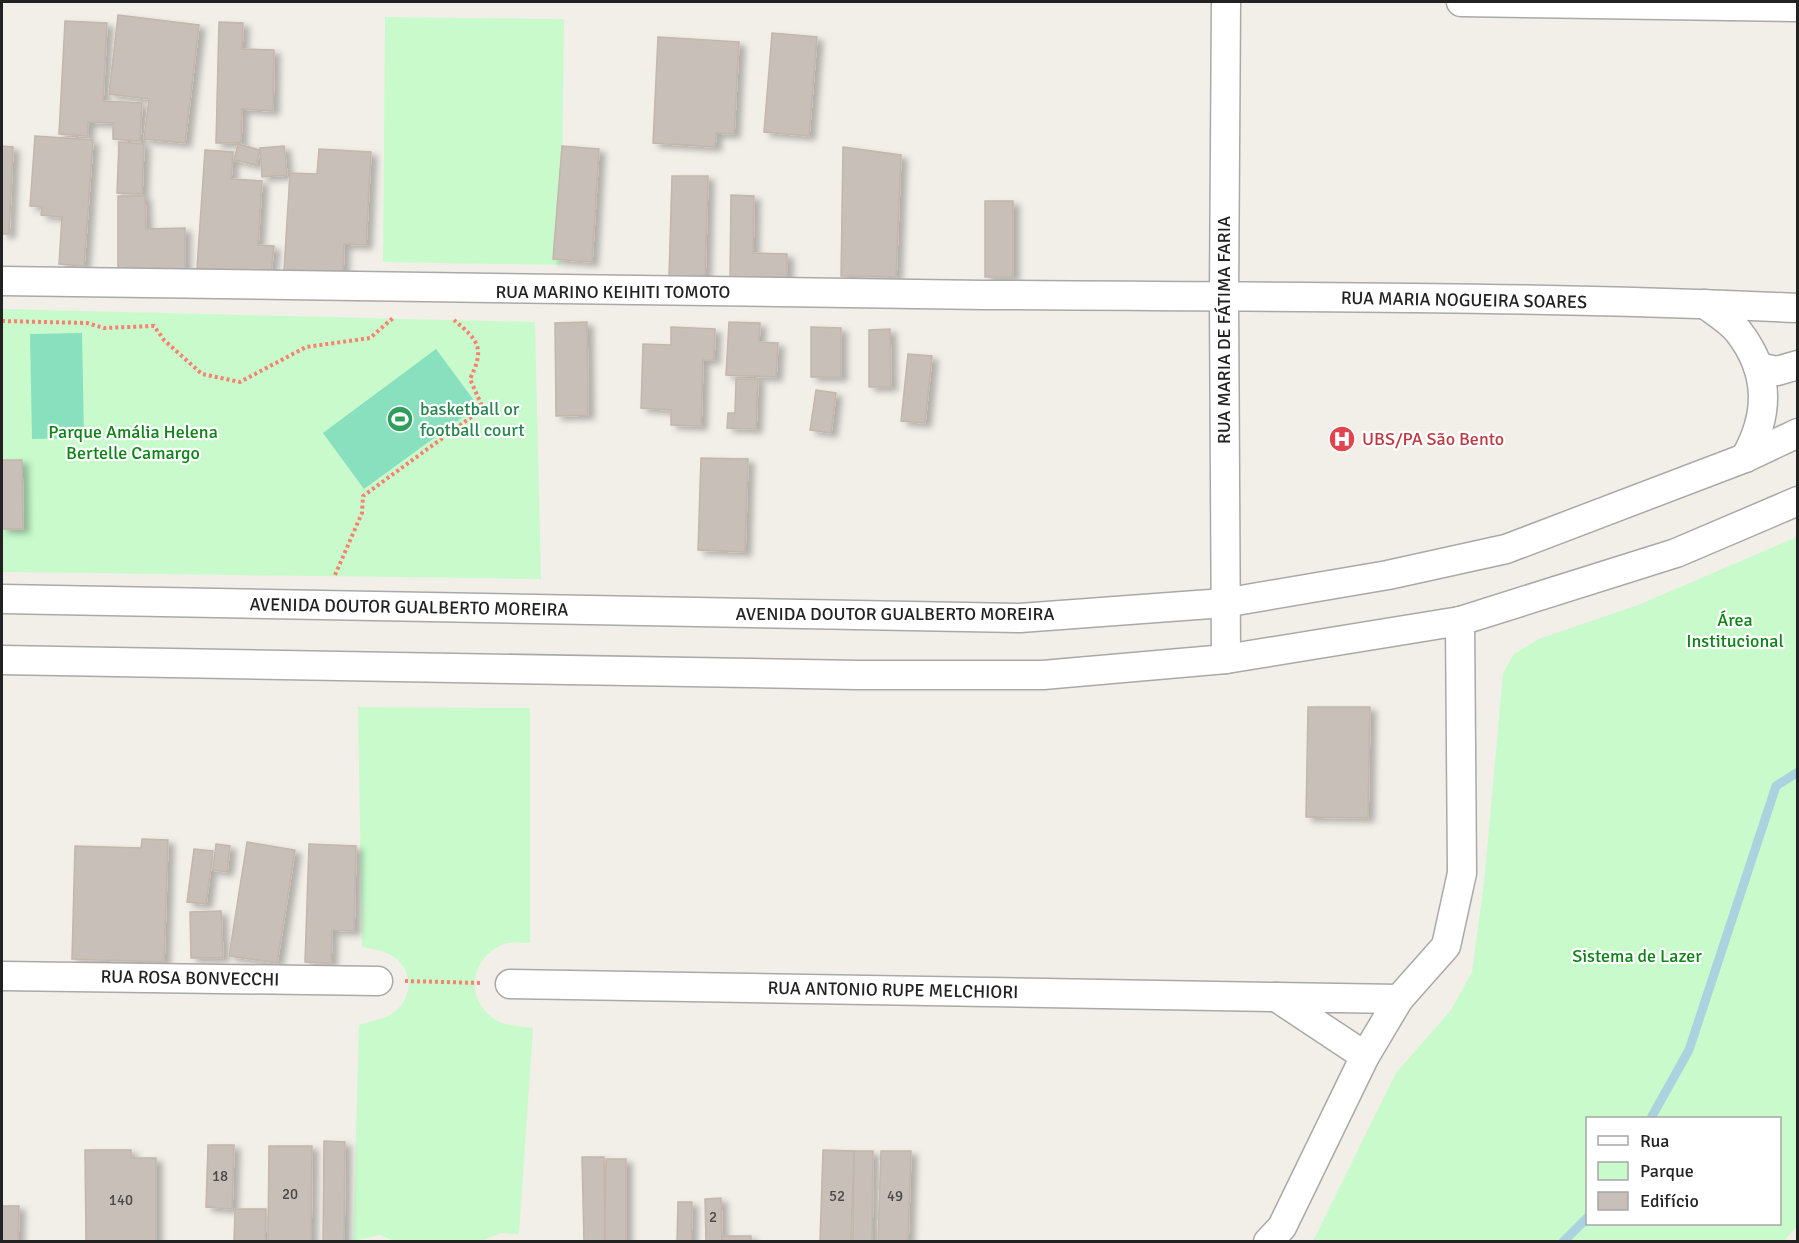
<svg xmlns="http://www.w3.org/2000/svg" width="1799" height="1243" viewBox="0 0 1799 1243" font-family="Signika,sans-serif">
	<defs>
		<filter id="shadow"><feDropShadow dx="6" dy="4" stdDeviation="3" flood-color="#0004"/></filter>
	</defs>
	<rect width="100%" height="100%" fill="#f2efe9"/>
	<g fill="#c8facc" fill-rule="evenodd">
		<path d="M385,17L564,19L561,265L383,262Z"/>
		<path d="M2,309L535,322L541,579L2,572Z"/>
		<path d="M1797,537V1226L1783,1242L1313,1241L1396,1073L1451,1010L1472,972L1484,883L1503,673L1514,654L1539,639L1638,605ZM1780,1118V1224H1588V1118Z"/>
		<path d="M358,707L530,708V943C521,943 509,941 502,945C470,959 464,1000 496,1020C505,1026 522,1026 533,1028L519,1234L501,1233L481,1241H394L380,1235L353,1241L359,1025C368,1022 378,1020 386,1017C414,1004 417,969 389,954C382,950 370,949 362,947Z"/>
	</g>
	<g fill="#88e0be">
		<path d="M82,333L84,438L32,439L30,334Z"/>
		<path d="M436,349L478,406L364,489L323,433Z"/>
	</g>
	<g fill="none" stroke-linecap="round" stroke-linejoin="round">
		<g stroke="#aad3df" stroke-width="9">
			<path d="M1651,1118L1689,1050L1776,786L1798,772"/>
			<path d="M1563,1242L1588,1217"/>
		</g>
	</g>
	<g fill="#c7bfb8" stroke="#c4b6ab" stroke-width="1.5" filter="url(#shadow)">
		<path d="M118,15L199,25L185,143L144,139L149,99L109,94Z"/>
		<path d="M65,21L107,23L103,101L142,103L140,141L113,139V123L88,122V136L59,134Z"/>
		<path d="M219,22L243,23L242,49L274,50L273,111L242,109L241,143H216Z"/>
		<path d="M772,33L817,37L809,136L764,132Z"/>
		<path d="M658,37L739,42L734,134L716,133L715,147L653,143Z"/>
		<path d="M35,136L93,140L84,266L59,264L62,217L41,215L42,207L30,206Z"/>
		<path d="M119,142L144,144L142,194L117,193Z"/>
		<path d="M238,144L260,150L256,165L234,160Z"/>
		<path d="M2,146L13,147L9,234H2Z"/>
		<path d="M284,146L287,175L262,177L260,148Z"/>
		<path d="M562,146L599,149L592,262L553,259Z"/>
		<path d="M843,147L901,155L896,277L841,276Z"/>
		<path d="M319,149L371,152L366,245L344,244L343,274L284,271L290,173L317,174Z"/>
		<path d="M205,150L233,152L231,179L262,181L258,245L274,246L271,273L197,268Z"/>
		<path d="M672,176H708L705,278L669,277Z"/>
		<path d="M731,195L754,196L753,253L787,254V279L730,278Z"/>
		<path d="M118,196H145L146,229L185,228V269H118Z"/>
		<rect x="985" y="201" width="28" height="76"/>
		<path d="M587,322L588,415L556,416L555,323Z"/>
		<path d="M729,322L760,323L759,342L778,343L776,377L726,375Z"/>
		<path d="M671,327L715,329L714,360H703L701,426L671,425V410L641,408L643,344L671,345Z"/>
		<path d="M811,327L841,328V377H811Z"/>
		<path d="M890,329L891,387H869V330Z"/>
		<path d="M908,354L932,356L925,423L901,421Z"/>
		<path d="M736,379H758L756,429L727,428L728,413H735Z"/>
		<path d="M816,390L836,393L831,433L810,430Z"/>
		<path d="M701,458L748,459L745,552L698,550Z"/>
		<path d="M2,460H22L23,529H2Z"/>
		<path d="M1308,707H1370L1368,818L1306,817Z"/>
		<path d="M142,839L168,840L164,962L72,959L75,846L141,848Z"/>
		<path d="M247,842L295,850L277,963L229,956Z"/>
		<path d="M216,844L230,846L227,872L213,870Z"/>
		<path d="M309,844L356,846L354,931L332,930L331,963L305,962Z"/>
		<path d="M194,849L213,851L206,904L187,902Z"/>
		<path d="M221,911L223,958H191L190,912Z"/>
		<path d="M324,1141L345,1142L344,1242H323Z"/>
		<path d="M208,1145H234L232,1209L206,1207Z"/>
		<path d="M269,1146H312L311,1242H268Z"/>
		<path d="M85,1150H131V1158H156V1242H86Z"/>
		<path d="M823,1150L854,1151L851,1242H820Z"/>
		<path d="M854,1151H873L872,1242H853Z"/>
		<path d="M881,1151H911L908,1242H878Z"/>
		<path d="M582,1157H604L605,1242H584Z"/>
		<path d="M606,1159H626V1242H605Z"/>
		<path d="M721,1198L722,1242H706L705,1199Z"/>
		<path d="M678,1202H692L691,1242H677Z"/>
		<path d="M2,1206H19L18,1242H2Z"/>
		<path d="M235,1209H266L265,1242H234Z"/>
		<rect x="722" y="1236" width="29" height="6"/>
	</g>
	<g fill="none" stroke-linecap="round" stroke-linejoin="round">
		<defs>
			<g id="street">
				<path d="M1461,2L1798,7"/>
				<path d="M2,281C335,288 669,293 1003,295C1268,297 1533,296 1798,308"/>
				<path d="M1705,304C1715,312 1729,320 1738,331C1770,372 1770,414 1745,458"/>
				<path d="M1758,367L1777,371L1798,365"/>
				<path d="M2,599L1020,618L1224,603L1388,575L1506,549L1745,458L1798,433"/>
				<path d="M1226,659L1224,297L1226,2"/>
				<path d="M2,660L857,675H1043L1226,659L1460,621L1676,553L1798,501"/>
				<path d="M2,976L378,981"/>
				<path d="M510,984L1276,997"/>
				<path d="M1365,1056L1276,997L1399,999"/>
				<path d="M1268,1242L1282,1227L1365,1056L1399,999L1446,946L1462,873L1460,621"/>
			</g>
		</defs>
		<use href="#street" stroke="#a9a9a9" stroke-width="31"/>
		<g stroke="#fa8072" stroke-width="4" stroke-dasharray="3 3" stroke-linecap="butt">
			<path d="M2,321L87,323L104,328L154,326L164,340L202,374L240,382L306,347L370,338L393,318"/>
			<path d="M335,575L362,513L363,496L477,413L481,404L470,379C485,348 479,341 454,320"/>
			<path d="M405,981L482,983"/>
		</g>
		<use href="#street" stroke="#fff" stroke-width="28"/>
	</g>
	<defs>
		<symbol id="stadium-disc" viewBox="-11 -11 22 22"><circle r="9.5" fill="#2e9e5b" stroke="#fff"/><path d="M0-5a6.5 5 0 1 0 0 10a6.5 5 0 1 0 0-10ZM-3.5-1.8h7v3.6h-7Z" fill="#fff"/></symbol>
		<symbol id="hospital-disc" viewBox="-11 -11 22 22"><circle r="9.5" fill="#e0444e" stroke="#fff"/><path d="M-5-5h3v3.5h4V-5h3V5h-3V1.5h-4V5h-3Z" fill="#fff"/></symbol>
	</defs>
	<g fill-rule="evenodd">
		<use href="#stadium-disc" x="385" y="404" width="30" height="30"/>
		<use href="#hospital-disc" x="1327" y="424" width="30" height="30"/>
	</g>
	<g text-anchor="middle" stroke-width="4.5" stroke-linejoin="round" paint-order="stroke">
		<g font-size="15" fill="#4b4948">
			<text x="220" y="1181">18</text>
			<text x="290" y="1199">20</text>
			<text x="837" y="1201">52</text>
			<text x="895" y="1201">49</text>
			<text x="121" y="1205">140</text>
			<text x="713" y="1222">2</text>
		</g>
		<g font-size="18" fill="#222" stroke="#fff">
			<text x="613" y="298">RUA MARINO KEIHITI TOMOTO</text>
			<text transform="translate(1464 300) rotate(1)" y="6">RUA MARIA NOGUEIRA SOARES</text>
			<text transform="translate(1224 330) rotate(-90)" y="6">RUA MARIA DE FÁTIMA FARIA</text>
			<text transform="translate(409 607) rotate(1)" y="6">AVENIDA DOUTOR GUALBERTO MOREIRA</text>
			<text x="895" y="620">AVENIDA DOUTOR GUALBERTO MOREIRA</text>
			<text transform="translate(190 978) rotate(1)" y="6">RUA ROSA BONVECCHI</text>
			<text transform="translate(893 990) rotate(1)" y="6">RUA ANTONIO RUPE MELCHIORI</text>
		</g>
		<g font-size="18" fill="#27864d" stroke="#fff" text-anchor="start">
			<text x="420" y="415">basketball or<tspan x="420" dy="21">football court</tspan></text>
		</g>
		<g font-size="18" fill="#0c8416" stroke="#fff">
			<text x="133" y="438">Parque Amália Helena<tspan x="133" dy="21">Bertelle Camargo</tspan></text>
			<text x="1735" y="626">Área<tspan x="1735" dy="21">Institucional</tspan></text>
			<text x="1637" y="962">Sistema de Lazer</text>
		</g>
		<g font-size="18" fill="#be3a42" stroke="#fff" text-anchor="start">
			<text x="1362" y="445">UBS/PA São Bento</text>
		</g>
	</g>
	<rect width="1799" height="1243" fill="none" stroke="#222222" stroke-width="6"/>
	<rect x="1586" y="1117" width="195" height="108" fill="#ffffff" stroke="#a7a7a7" stroke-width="1.5"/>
	<rect x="1598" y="1136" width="30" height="9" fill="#ffffff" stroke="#a7a7a7" stroke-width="1.5"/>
	<text x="1640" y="1147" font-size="18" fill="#222222">Rua</text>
	<rect x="1598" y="1162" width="30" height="18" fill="#c8facc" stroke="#a7a7a7" stroke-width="1.5"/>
	<text x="1640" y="1177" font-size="18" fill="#222222">Parque</text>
	<rect x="1598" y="1192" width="30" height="18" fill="#c7bfb8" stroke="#a7a7a7" stroke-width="1.5"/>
	<text x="1640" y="1207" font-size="18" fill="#222222">Edifício</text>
</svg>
